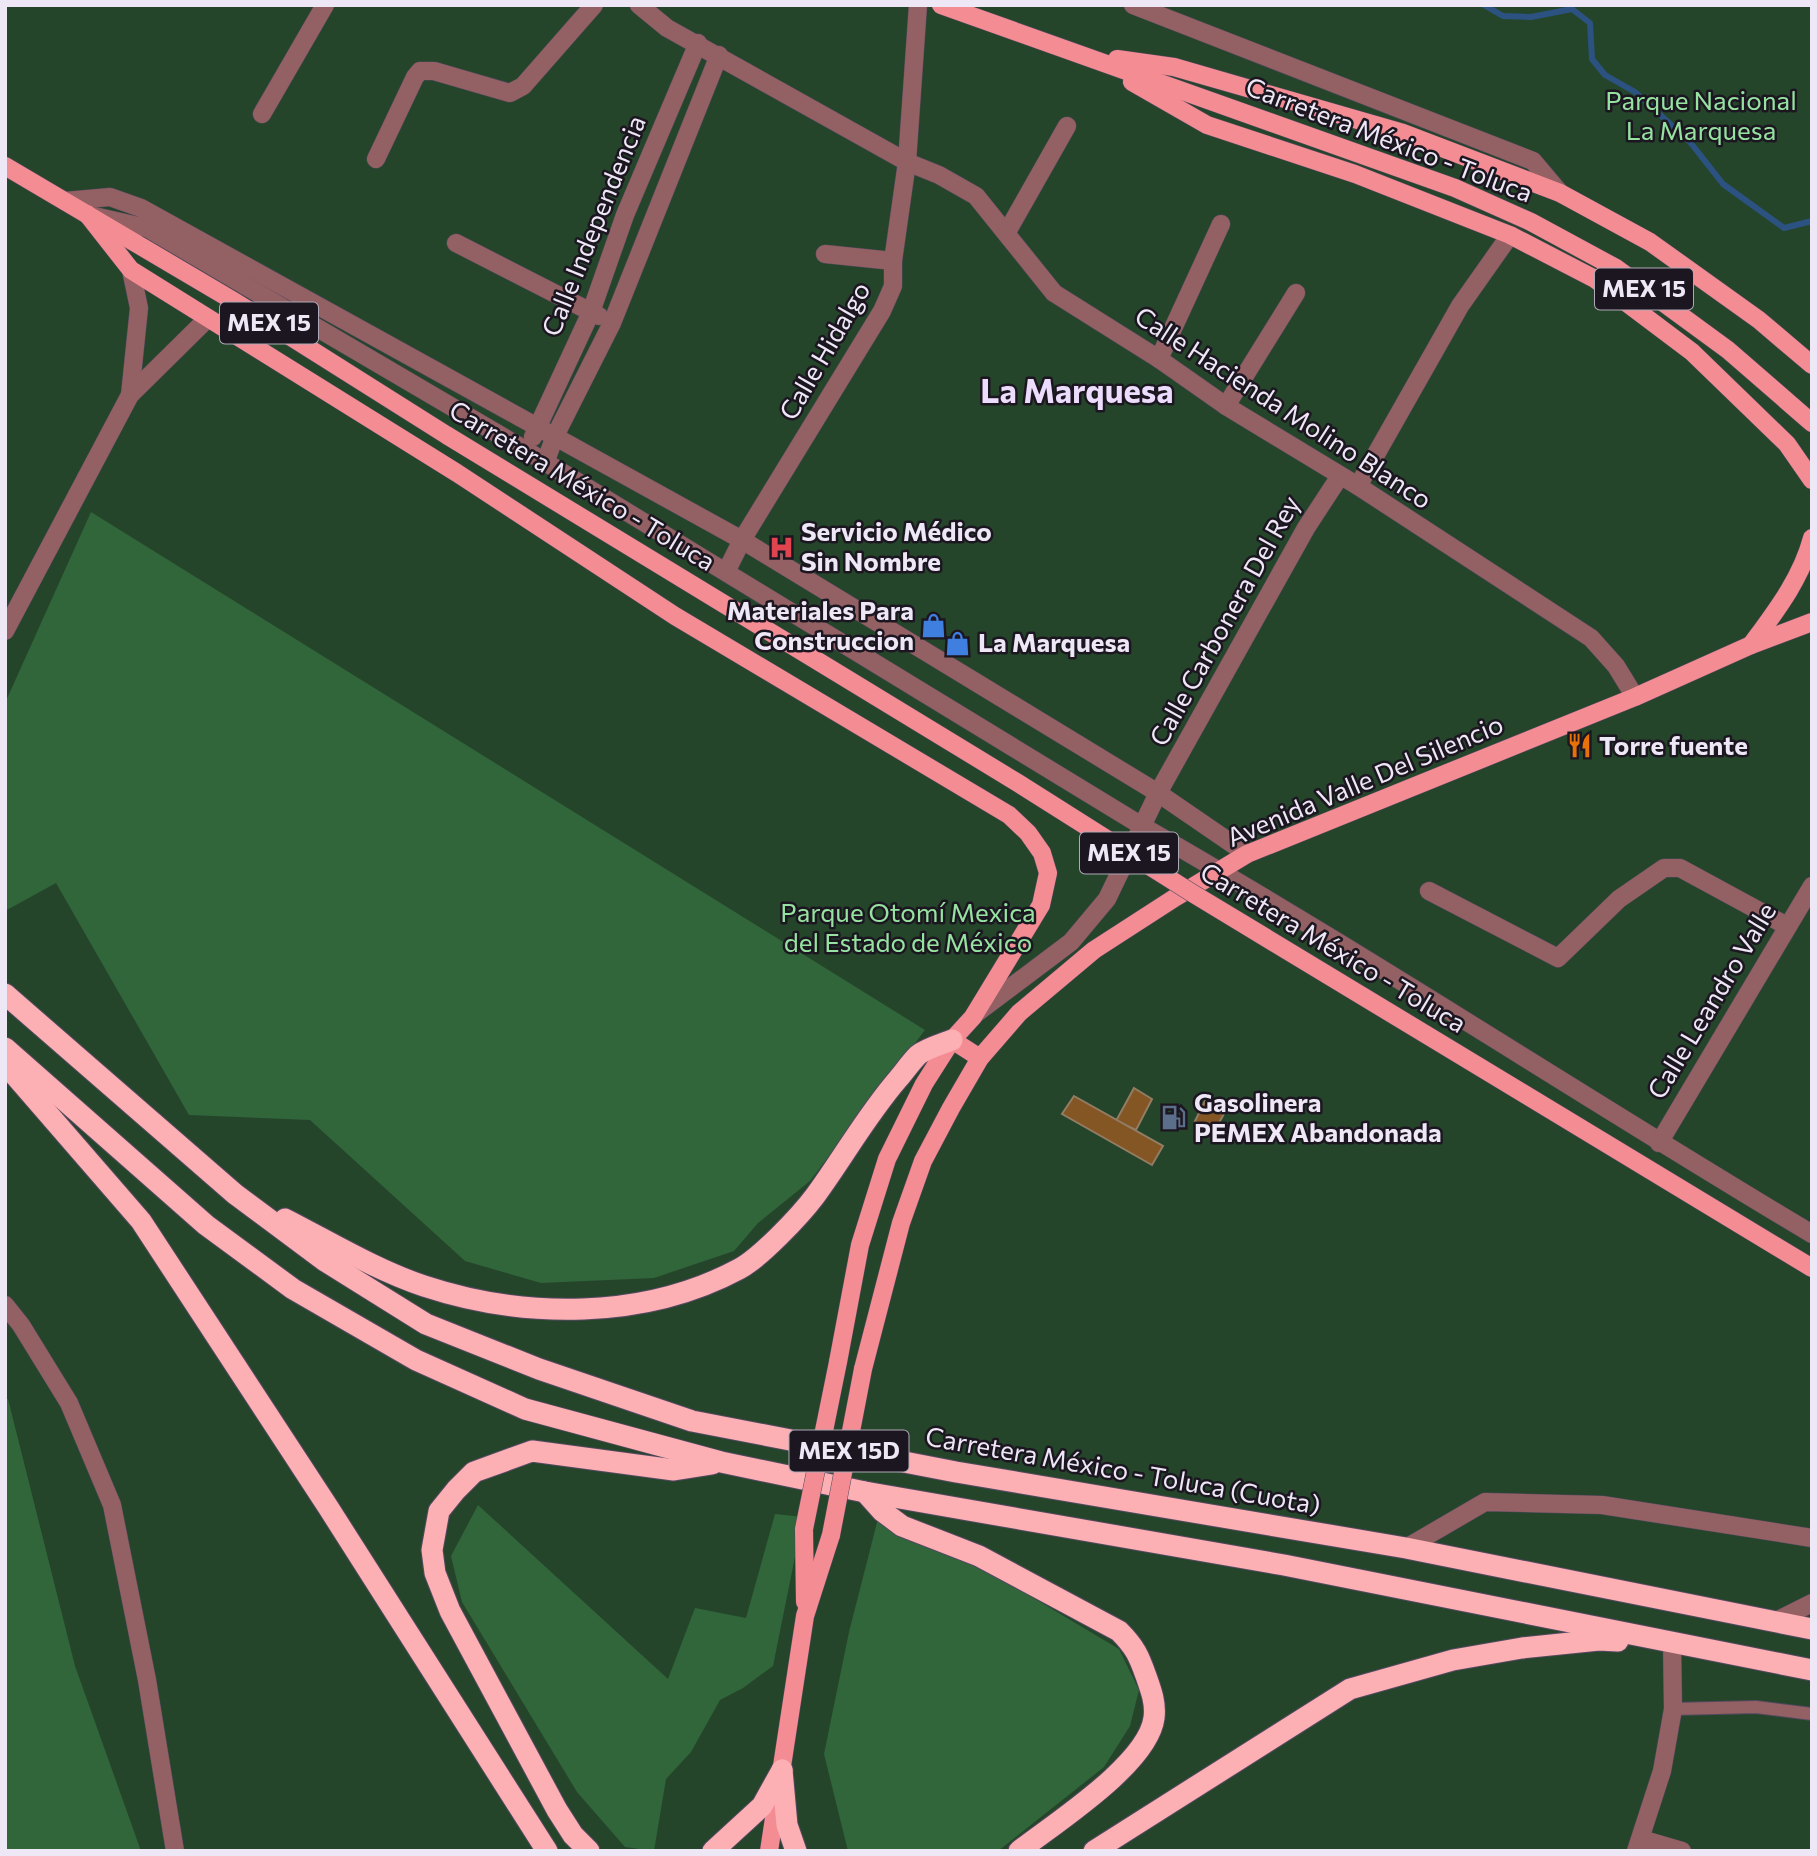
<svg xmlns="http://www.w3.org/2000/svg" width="1817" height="1856" viewBox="0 0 1817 1856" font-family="Commissioner,sans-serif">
	<rect width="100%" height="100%" fill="#372b43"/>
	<rect fill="#25452b" x="5" y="5" width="1807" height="1846"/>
	<g fill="#31653a">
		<path d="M91,512L925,1030L810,1181L758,1223L734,1251L654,1278L541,1283L465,1261L310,1120L189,1115L56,883L5,911V703Z"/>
		<path d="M8,1399L75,1666L141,1851H5V1400Z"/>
		<path d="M478,1505L668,1679L695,1608L746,1618L775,1514L803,1517L773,1666L743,1688L720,1700L691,1752L666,1779L654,1851L625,1847L577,1792L462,1602L451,1556Z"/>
		<path d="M881,1507L1119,1649L1139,1690L1130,1726L1104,1767L998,1851H848L824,1754L849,1632Z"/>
	</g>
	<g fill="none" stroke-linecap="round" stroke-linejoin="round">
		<path stroke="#2c5281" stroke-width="6" d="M1484,5L1503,16L1531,17L1572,9L1590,23L1592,59L1605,75L1635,92L1690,142L1723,184L1784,228L1812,221"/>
	</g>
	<g fill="#845623" stroke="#937c64" stroke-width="2">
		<path d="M1134,1088L1152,1099L1136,1130L1116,1121Z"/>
		<path d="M1074,1096L1163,1146L1152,1165L1062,1114Z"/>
		<path d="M1207,1097L1226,1110L1214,1132L1195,1121Z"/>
	</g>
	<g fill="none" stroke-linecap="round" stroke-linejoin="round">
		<defs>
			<path id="lane" d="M1673,1709L1756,1707L1812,1714"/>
			<g id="street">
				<path d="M639,5L667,28L907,162L939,175L976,196L1054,293L1159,359L1226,406L1358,486L1591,638L1616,666L1635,697"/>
				<path d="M1133,5L1533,161L1560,193"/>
				<path d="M262,114L325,5"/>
				<path d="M376,159L415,77L420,71H434L510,93L523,86L594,5"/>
				<path d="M65,201L110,197L141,208L742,540L1158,793L1247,854"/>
				<path d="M94,216L147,228L527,451L1142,826C1369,956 1587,1100 1812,1234"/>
				<path d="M1007,232L1067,126"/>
				<path d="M456,243L599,316"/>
				<path d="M825,254L893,261"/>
				<path d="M1159,359L1221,224"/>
				<path d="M130,395L139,308L131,270"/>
				<path d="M1226,406L1296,293"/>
				<path d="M533,437L591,312L625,215L698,43"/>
				<path d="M545,463L555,436L612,323L719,55"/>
				<path d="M1358,486L1460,306L1510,235"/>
				<path d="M726,572L742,540L882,311L893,286V261L907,162L918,5"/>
				<path d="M5,631L130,395L208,318"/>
				<path d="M1429,891L1558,958L1619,899L1664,868H1680L1787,926"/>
				<path d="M974,1015L1071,942L1107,899L1158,793L1306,528L1340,476"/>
				<path d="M1659,1143L1812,886"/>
				<path d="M5,1305L21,1325L69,1403L112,1505L147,1680L175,1851"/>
				<path d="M1406,1548L1485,1502L1602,1505L1812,1538"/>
				<path d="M1774,1622L1812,1603"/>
				<path d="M1641,1839L1682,1851"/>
				<path d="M1636,1851L1662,1771L1673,1709L1672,1642"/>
			</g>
			<g id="primary">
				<path d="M941,5L1455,188L1531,222L1616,268L1728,350L1812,423"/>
				<path d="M1117,59L1174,67L1403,133L1560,193L1650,242L1759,320L1812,365"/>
				<path d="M1132,82L1207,125L1355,174L1510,235L1595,279L1692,352L1787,444L1812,480"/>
				<path d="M5,166L237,303L448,436"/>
				<path d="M87,214L131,270L457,473L675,616L1009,815L1028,833L1042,853L1048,873L1041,905L973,1017L952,1040L924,1084L887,1159L860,1245L838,1362"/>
				<path d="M1751,645C1776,611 1801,579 1812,538"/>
				<path d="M952,1040L980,1058"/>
				<path d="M863,1369L901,1223L923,1161L951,1108L980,1058L1019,1013L1094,950L1176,897L1247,854L1635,697L1751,645L1812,622"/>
				<path d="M804,1529L805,1602"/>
				<path d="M769,1851L805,1616L831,1535"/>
			</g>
			<g id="highway">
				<path d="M5,994L235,1194L325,1261L426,1324L539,1369L692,1421L956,1472L1406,1548L1812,1629"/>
				<path d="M5,1048L206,1225L293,1289L416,1360L525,1409L721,1462L865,1492L1284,1565L1812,1670"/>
				<path d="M5,1064L141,1221L328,1507L547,1851"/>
				<path d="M285,1219C330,1242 376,1270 424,1286C524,1319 644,1320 739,1269C760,1258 800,1216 815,1196C843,1158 866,1116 898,1079C904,1072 911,1062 918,1055C927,1048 942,1044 952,1040"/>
				<path d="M865,1492L882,1511L902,1526L979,1556L1119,1631C1135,1647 1139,1656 1146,1676C1151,1690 1156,1703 1154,1718C1148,1764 1055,1823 1019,1851"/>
				<path d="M782,1770L787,1825L796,1851"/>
				<path d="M589,1851L573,1835L557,1810L450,1611L435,1573L432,1550L439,1511L456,1490L474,1472L532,1451L674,1470L712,1464"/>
				<path d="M713,1851L762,1806L782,1770"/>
				<path d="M1094,1851L1350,1689L1453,1660L1522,1648L1599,1640L1618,1641"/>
			</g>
		</defs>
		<use href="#lane" stroke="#544960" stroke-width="14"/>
		<use href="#street" stroke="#544960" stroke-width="19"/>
		<use href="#primary" stroke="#544960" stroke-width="19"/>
		<use href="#highway" stroke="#544960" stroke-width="23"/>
		<use href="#lane" stroke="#936063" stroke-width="12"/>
		<use href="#street" stroke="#936063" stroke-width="18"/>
		<use href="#primary" stroke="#f48c93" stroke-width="18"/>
		<use href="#highway" stroke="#fcb0b3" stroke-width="21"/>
		<defs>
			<g id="primary-bridge">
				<path d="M448,436L1018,783L1192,893L1812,1268"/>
				<path d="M804,1529L838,1362"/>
				<path d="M831,1535L863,1369"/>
			</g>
		</defs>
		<use href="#primary-bridge" stroke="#544960" stroke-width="19" stroke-linecap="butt"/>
		<use href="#primary-bridge" stroke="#f48c93" stroke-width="18"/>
	</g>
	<defs>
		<symbol id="hospital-bare" viewBox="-9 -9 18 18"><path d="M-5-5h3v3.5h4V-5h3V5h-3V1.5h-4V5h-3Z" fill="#e0444e" stroke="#1c1621" stroke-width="2.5" paint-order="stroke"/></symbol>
		<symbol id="shop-bare" viewBox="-9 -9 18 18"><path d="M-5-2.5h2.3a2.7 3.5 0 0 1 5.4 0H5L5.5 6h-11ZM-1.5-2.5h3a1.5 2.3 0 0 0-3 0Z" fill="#3f7fe0" stroke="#1c1621" stroke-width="2.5" paint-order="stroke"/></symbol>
		<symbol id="restaurant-bare" viewBox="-9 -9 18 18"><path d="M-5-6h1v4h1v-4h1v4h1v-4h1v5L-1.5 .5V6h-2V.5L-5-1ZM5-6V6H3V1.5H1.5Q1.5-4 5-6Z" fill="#e8710a" stroke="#1c1621" stroke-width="2.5" paint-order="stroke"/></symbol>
		<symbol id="fuel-bare" viewBox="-9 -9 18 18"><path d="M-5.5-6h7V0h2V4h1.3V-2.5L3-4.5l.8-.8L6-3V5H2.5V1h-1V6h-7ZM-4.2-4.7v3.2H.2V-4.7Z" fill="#5c6f8a" stroke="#1c1621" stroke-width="2.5" paint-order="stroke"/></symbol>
	</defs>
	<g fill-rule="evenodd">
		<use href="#hospital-bare" x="764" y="530" width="35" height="35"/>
		<use href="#shop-bare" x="916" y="608" width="35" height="35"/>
		<use href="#shop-bare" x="940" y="626" width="35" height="35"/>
		<use href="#restaurant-bare" x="1562" y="728" width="35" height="35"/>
		<use href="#fuel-bare" x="1156" y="1100" width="35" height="35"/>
	</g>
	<g text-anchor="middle" stroke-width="5" stroke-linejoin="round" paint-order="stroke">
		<g fill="#1c1621" stroke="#afa8b6" stroke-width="2">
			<rect x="1595" y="268.5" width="98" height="41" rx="5"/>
			<rect x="220" y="302.5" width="98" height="41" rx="5"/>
			<rect x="1080" y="832.5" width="98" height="41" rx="5"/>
			<rect x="789.5" y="1430.5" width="119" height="41" rx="5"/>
		</g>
		<g font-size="24" font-weight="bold" fill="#eee7f6">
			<text x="1644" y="297">MEX 15</text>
			<text x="269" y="331">MEX 15</text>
			<text x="1129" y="861">MEX 15</text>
			<text x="849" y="1459">MEX 15D</text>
		</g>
		<g font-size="26" fill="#96e3a1" stroke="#1c1621">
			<text x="1701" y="110">Parque Nacional<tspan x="1701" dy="30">La Marquesa</tspan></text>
			<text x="908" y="922">Parque Otomí Mexica<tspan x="908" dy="30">del Estado de México</tspan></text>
		</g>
		<g font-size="26" fill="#eee7f6" stroke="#1c1621">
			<text transform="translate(1389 140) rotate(21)" y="9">Carretera México - Toluca</text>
			<text transform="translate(594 226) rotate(-68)" y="9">Calle Independencia</text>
			<text transform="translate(825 351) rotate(-60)" y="9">Calle Hidalgo</text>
			<text transform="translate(1283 408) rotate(33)" y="9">Calle Hacienda Molino Blanco</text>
			<text transform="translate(582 486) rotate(31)" y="9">Carretera México - Toluca</text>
			<text transform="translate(1225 621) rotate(-61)" y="9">Calle Carbonera Del Rey</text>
			<text transform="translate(1365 781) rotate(-23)" y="9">Avenida Valle Del Silencio</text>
			<text transform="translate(1333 948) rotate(31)" y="9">Carretera México - Toluca</text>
			<text transform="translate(1712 1001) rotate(-59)" y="9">Calle Leandro Valle</text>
			<text transform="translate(1123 1471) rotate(10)" y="9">Carretera México - Toluca (Cuota)</text>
		</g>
		<g font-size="26" font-weight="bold" fill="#eee7f6" stroke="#1c1621" text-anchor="start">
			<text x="801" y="541">Servicio Médico<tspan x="801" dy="30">Sin Nombre</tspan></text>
			<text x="914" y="620" text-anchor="end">Materiales Para<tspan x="914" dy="30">Construccion</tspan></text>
			<text x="978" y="652">La Marquesa</text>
			<text x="1599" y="755">Torre fuente</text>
			<text x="1194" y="1112">Gasolinera<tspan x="1194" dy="30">PEMEX Abandonada</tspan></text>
		</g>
		<g font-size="33" font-weight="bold" fill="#edddfc" stroke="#1c1621">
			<text x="1077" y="403">La Marquesa</text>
		</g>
	</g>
	<rect width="1817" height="1856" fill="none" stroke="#eee7f6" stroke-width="14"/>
</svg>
